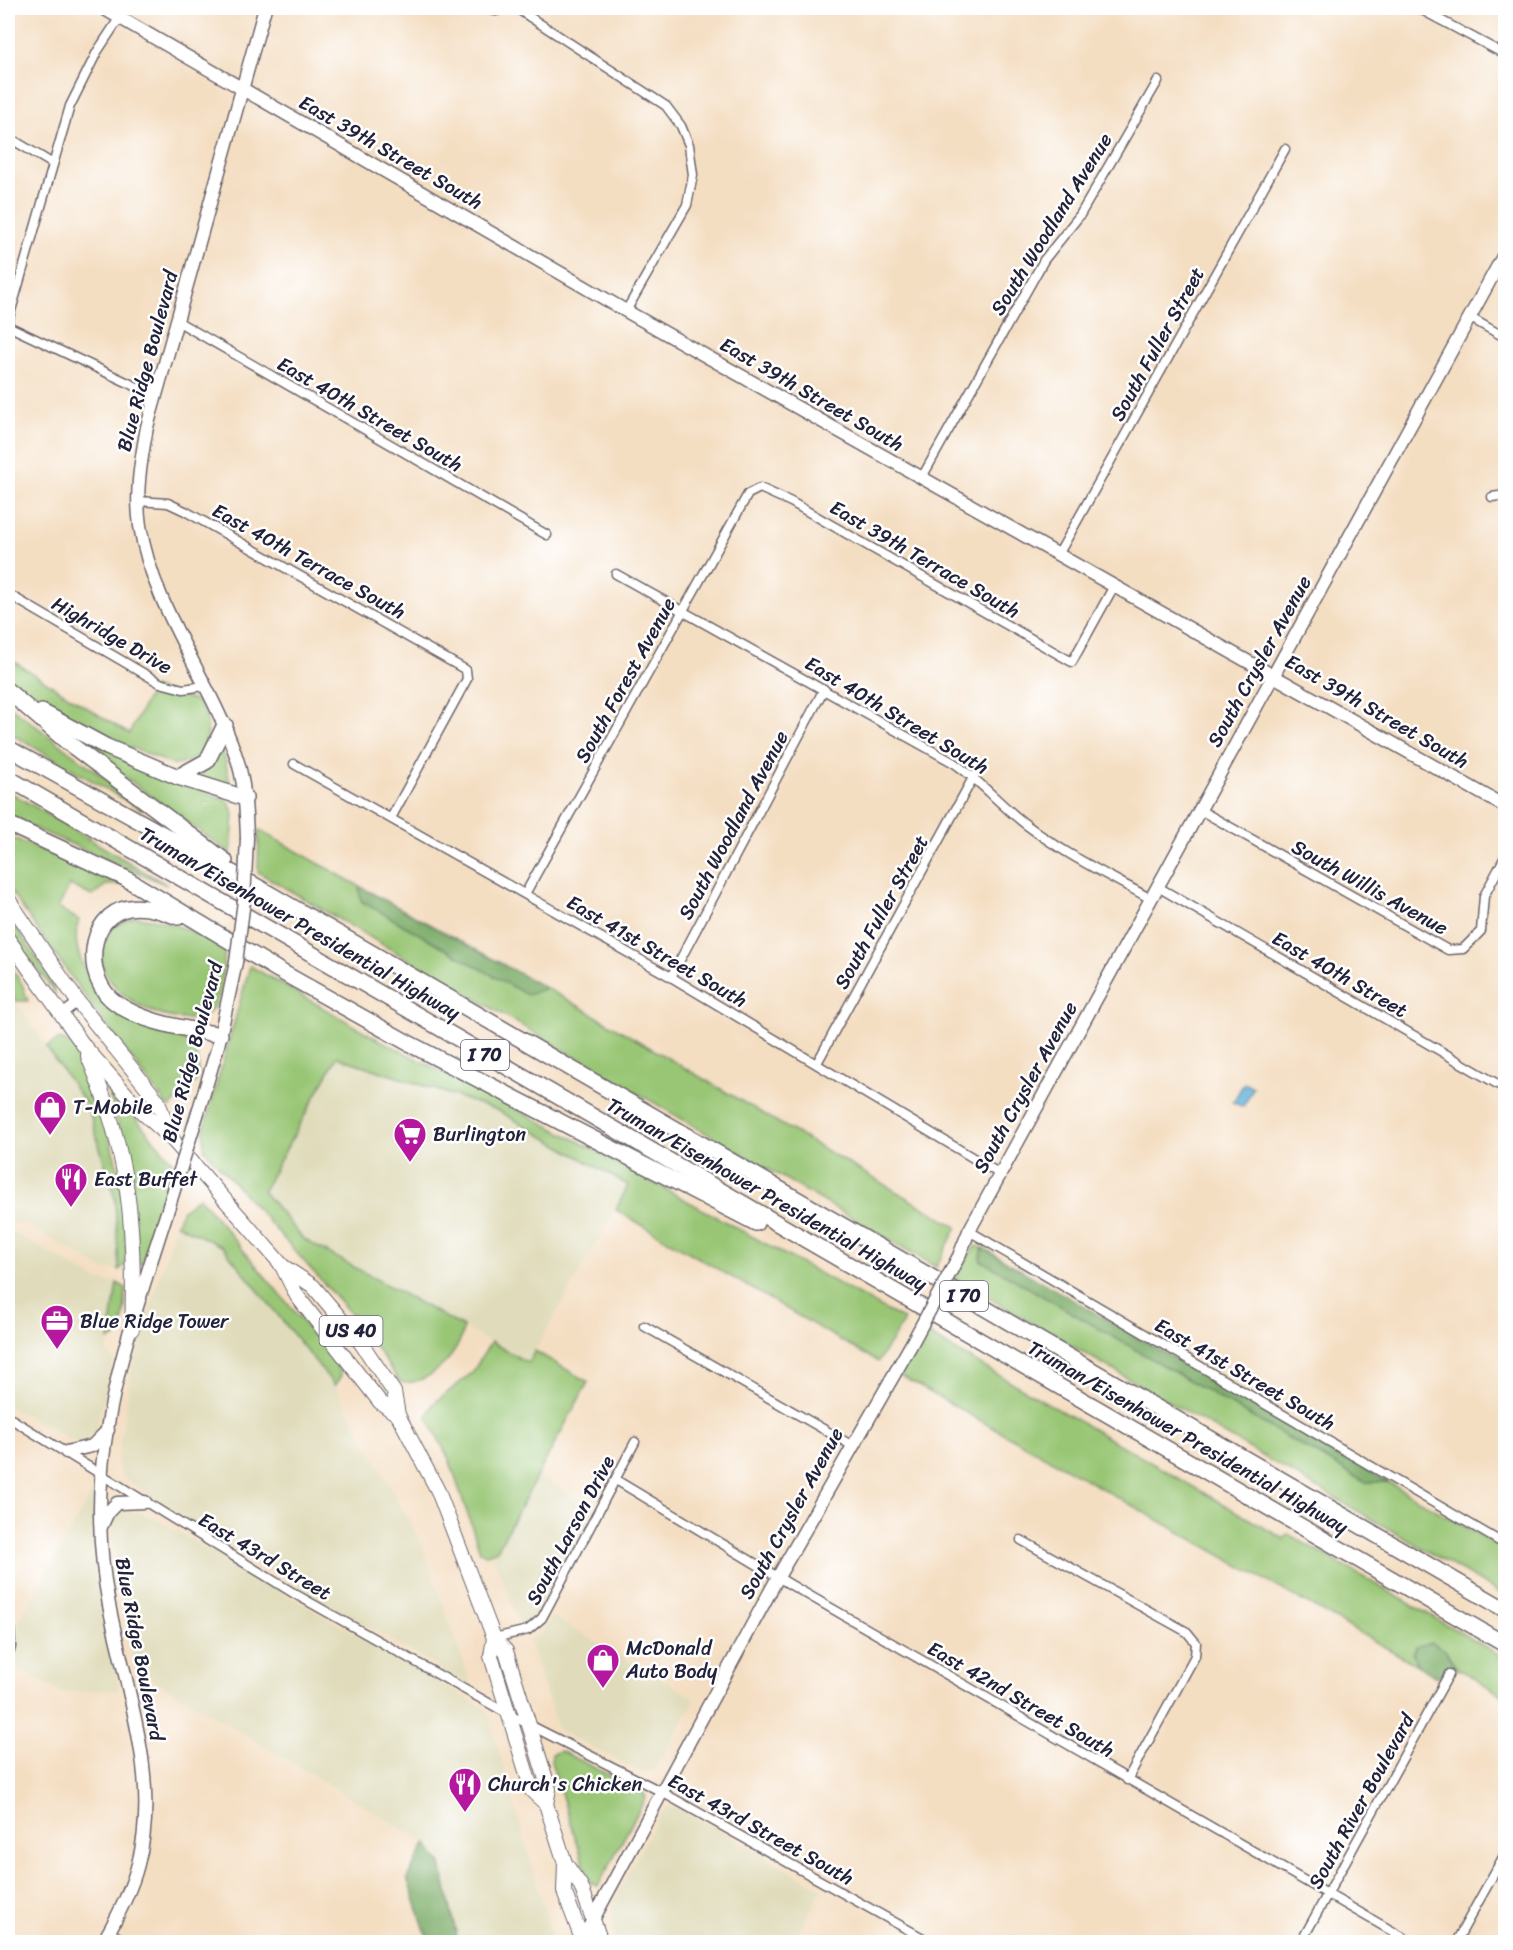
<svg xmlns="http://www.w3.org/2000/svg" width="1513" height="1950" viewBox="0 0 1513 1950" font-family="Sriracha,sans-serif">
	<rect width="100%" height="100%" fill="#fff"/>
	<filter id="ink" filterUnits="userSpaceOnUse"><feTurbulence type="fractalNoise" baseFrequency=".0167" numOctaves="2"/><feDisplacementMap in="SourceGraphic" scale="12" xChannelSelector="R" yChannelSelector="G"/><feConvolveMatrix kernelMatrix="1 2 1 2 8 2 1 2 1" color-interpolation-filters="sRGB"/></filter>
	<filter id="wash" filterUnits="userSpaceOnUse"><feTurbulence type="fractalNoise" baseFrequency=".008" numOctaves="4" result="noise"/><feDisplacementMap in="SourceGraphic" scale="24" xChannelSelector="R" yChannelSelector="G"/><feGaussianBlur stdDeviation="1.35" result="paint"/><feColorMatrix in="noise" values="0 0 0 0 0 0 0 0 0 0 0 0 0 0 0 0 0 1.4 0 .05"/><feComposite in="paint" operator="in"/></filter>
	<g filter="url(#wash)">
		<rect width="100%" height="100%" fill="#f4dec2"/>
		<g fill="#e0dcbb">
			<path d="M8,990L88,1107L115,1199L119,1270L103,1269L26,1224L8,1223Z"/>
			<path d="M337,1057L497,1110L629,1185L528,1363L303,1239L263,1191Z"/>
			<path d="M176,1224L223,1247L335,1386L422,1544L472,1687L233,1549L122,1477L117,1464L132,1367Z"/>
			<path d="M8,1230L97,1280L117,1283L107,1352L114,1360L95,1430L88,1441L79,1444L8,1406Z"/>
			<path d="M538,1476L596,1509L544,1607L531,1623L521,1628L492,1553L497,1550Z"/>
			<path d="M93,1491L96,1555L119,1690L60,1692L10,1664L16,1646L15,1629Z"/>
			<path d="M126,1506L157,1520L487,1710L554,1942H458L441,1864L426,1843L134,1668L111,1529L115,1512Z"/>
			<path d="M553,1617L696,1699L654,1771L641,1772L558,1730L529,1641L541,1633Z"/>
			<path d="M667,1807H678L822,1889L793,1942H615L611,1912L616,1896L661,1812Z"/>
		</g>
		<g fill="#99c674" stroke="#5e7458" stroke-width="1.5">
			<path d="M8,658L129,734L153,687C161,690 194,699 197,702C211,715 212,745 196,757C190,762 182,764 174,765L80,727L8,682Z"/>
			<path d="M8,705L143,807L142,810L8,732Z"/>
			<path d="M47,720L229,802L234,814L231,854Z"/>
			<path d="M222,745L230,783L225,786L194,775Z"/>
			<path d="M8,791L167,885L8,817Z"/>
			<path d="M259,830L359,886L361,901L527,995L546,988L582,1008L957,1227L936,1267L258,872Z"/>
			<path d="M15,839L124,884L106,885L92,896L70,885L58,908L79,920C69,948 88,983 111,1001C134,1018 165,1025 188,1043C198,1051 201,1070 196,1081L169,1108L94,1009L9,889L8,841Z"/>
			<path d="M8,916L48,975L56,994L8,930Z"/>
			<path d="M135,917C169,918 195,933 225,950C222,968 224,997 210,1011C184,1038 88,993 103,946C109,928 117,923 135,917Z"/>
			<path d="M8,962L22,984L28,1001H15L8,990Z"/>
			<path d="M250,966L374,1037L578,1141L904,1320C897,1335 886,1347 878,1362L616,1210L628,1185L497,1110L337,1057L263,1191L303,1239L463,1327C462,1353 427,1388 400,1382L359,1323L204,1149V1129Z"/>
			<path d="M60,1039L76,1046L86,1079L96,1088L125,1195L126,1264L119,1270L115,1199L88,1107L46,1047Z"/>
			<path d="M105,1082L176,1166L158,1211L142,1263H137C135,1197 127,1144 105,1082Z"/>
			<path d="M199,1197L333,1358L341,1375L335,1386L223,1247L176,1224L183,1210Z"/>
			<path d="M975,1246L983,1248L981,1260L1364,1482H1388L1505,1550V1596L954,1278Z"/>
			<path d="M117,1283L126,1288C124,1303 127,1336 109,1340Z"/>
			<path d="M925,1333L1284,1539L1288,1534L1505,1658V1697L1457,1668L1445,1650L1413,1654L1417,1665L899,1375Z"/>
			<path d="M491,1342L528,1363L535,1351L588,1382L497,1550L485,1555L480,1551L449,1459L427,1417L433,1404L472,1373Z"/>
			<path d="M561,1751L643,1792L646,1797L598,1886L590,1883L551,1762L552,1754Z"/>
		</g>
		<g fill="#7aab66" stroke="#4e6650" stroke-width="1.5">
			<path d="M359,886L546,988L527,995L361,901Z"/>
			<path d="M983,1248L1388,1482H1365L980,1260Z"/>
			<path d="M1431,1642L1445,1650L1457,1668L1447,1667L1441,1679L1417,1665L1413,1654L1416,1647Z"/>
			<path d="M426,1843L441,1864L458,1942H429L407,1878Z"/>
		</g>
		<path fill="#5cb1d8" stroke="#3f6a8a" stroke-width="1.5" d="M1244,1083L1253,1088L1243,1107L1233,1102Z"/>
	</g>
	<g filter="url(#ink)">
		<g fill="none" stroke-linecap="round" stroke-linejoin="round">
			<defs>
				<g id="street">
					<path d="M480,8L496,11L504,8"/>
					<path d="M516,8L666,106L681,126L689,145L693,175L687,205L626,311"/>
					<path d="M1418,8L1506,55"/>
					<path d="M8,137L53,164"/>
					<path d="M1469,317L1506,338"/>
					<path d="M8,321L70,106L97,52L120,17"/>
					<path d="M177,321L547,535"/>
					<path d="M8,326L156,396"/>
					<path d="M921,479L1044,260L1080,215L1158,81"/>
					<path d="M1492,497L1506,495"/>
					<path d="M138,501L168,503L185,511L466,670L467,679L391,818"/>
					<path d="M1058,555L1285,149"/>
					<path d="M616,574L954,763C982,782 1002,807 1028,826C1066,855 1110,876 1151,899"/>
					<path d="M8,594L160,683L183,689L205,686"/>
					<path d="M294,764L671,977L1000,1174"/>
					<path d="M1200,810L1448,950L1463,949L1481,931L1484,896L1506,855"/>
					<path d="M1158,887L1506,1089"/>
					<path d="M525,894L748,494L760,488L791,502L1072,662L1114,586"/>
					<path d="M671,977L824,689"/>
					<path d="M62,1014L78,1002"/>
					<path d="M817,1063L974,776"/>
					<path d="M969,1231L1506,1545"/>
					<path d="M644,1326L851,1445"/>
					<path d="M8,1417L295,1594L510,1715L660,1791L930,1942"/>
					<path d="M616,1480L791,1585L1411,1942"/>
					<path d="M1021,1540L1187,1632L1196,1643L1195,1656L1127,1780"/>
					<path d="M8,1626L10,1628L11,1647L8,1654"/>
					<path d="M494,1638L528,1630L542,1618L635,1442"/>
					<path d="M109,1932L127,1942"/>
					<path d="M1301,1942L1449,1674"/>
					<path d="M1456,1942L1506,1852"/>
				</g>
				<g id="secondary">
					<path d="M103,8L626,311L1506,807"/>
					<path d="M247,838C246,810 245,780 235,753C208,676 153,608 140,526C135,492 141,460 147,427L265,8"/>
					<path d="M203,1096L218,1046L236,962"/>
					<path d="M959,1256L969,1231L1506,251"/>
					<path d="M66,1452L92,1446L108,1430"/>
					<path d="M102,1525L108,1512L117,1503L145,1502"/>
					<path d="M582,1940L778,1577L911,1345"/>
					<path d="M103,1942C117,1918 131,1892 138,1864C161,1779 125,1688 109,1605C103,1574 100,1541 100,1510C100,1407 138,1303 169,1206"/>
				</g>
				<g id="primary">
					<path d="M8,899L78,1002L158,1101L170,1136"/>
					<path d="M8,939L84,1046L142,1112L171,1138L281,1264L297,1296L380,1402L398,1415"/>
					<path d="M88,1056C129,1154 136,1224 132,1329"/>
					<path d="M281,1265L313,1286L361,1343L394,1392L398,1415L438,1491L494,1638L506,1651L549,1789L546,1804"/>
					<path d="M494,1638L491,1656L532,1791L546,1804L565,1863L564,1891L583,1942"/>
					<path d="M565,1863L581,1886L601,1942"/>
				</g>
				<g id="highway">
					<path d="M8,691L66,741L225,861"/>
					<path d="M42,712L107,747L178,777L245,798"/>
					<path d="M8,748L263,890L1506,1610"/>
					<path d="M178,777L207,761L225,725"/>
					<path d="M8,778L1506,1645"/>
					<path d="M8,824L125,878L278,970L410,1044L756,1223"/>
					<path d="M178,917C163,911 145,905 129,908C86,915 83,980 116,1003C145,1024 186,1028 220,1035"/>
				</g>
			</defs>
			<use href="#street" stroke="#6c646a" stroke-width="11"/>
			<use href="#secondary" stroke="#6c646a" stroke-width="15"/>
			<use href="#primary" stroke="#6c646a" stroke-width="16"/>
			<use href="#highway" stroke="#6c646a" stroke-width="18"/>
			<use href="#street" stroke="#fff" stroke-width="8"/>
			<use href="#secondary" stroke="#fff" stroke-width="12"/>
			<use href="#primary" stroke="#fff" stroke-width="14"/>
			<use href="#highway" stroke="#fff" stroke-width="15"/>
			<defs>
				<g id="secondary-bridge">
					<path d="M236,962L244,901L247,838"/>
					<path d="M169,1206L203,1096"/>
					<path d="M911,1345L959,1256"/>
				</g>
			</defs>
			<use href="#secondary-bridge" stroke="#6c646a" stroke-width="15" stroke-linecap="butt"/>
			<use href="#secondary-bridge" stroke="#fff" stroke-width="12"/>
		</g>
	</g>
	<defs>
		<symbol id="shop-pin" viewBox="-11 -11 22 30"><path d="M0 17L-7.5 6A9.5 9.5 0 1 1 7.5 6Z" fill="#b5179e" stroke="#fff"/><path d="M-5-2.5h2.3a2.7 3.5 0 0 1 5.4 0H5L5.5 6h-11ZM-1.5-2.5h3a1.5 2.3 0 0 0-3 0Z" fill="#fff"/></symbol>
		<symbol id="supermarket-pin" viewBox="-11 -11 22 30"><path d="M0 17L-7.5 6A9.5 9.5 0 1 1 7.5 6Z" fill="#b5179e" stroke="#fff"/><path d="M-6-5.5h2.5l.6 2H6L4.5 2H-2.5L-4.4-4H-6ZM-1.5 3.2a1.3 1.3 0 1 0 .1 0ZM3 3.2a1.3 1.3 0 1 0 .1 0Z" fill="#fff"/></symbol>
		<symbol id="restaurant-pin" viewBox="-11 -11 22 30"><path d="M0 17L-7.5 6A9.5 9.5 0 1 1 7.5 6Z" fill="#b5179e" stroke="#fff"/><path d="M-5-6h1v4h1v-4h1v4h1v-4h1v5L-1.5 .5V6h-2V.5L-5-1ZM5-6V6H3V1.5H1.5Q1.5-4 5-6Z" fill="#fff"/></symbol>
		<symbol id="office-pin" viewBox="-11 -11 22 30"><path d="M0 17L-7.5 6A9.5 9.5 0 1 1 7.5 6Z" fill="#b5179e" stroke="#fff"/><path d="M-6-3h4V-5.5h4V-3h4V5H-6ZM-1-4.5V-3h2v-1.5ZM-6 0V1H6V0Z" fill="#fff"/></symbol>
	</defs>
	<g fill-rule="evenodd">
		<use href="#shop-pin" x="31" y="1088" width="38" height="52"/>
		<use href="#supermarket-pin" x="391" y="1115" width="38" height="52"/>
		<use href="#restaurant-pin" x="52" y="1160" width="38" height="52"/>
		<use href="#office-pin" x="38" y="1302" width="38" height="52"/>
		<use href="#shop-pin" x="584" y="1641" width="38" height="52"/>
		<use href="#restaurant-pin" x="446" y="1765" width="38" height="52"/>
	</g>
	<g text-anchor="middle" stroke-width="5" stroke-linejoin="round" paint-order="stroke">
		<g fill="#fff" stroke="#646476" stroke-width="1.5">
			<rect x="461" y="1040" width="48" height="30" rx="4.5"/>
			<rect x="940" y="1281" width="48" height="30" rx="4.5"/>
			<rect x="319.5" y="1316" width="63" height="30" rx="4.5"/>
		</g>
		<g font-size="18" font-weight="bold" fill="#22223b">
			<text x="485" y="1061">I 70</text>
			<text x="964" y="1302">I 70</text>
			<text x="351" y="1337">US 40</text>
		</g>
		<g font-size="20" fill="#22223b" stroke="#fff">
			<text transform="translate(391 152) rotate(30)" y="7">East 39th Street South</text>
			<text transform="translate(1051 224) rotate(-58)" y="7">South Woodland Avenue</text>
			<text transform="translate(1157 344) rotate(-61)" y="7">South Fuller Street</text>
			<text transform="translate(147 361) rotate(-75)" y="7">Blue Ridge Boulevard</text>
			<text transform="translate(812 394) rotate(30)" y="7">East 39th Street South</text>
			<text transform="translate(370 414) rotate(30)" y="7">East 40th Street South</text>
			<text transform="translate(925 559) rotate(30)" y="7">East 39th Terrace South</text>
			<text transform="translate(309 561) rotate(29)" y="7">East 40th Terrace South</text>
			<text transform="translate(112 635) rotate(30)" y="7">Highridge Drive</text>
			<text transform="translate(1259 661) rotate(-61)" y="7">South Crysler Avenue</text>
			<text transform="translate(625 680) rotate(-61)" y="7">South Forest Avenue</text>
			<text transform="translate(1377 711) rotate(30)" y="7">East 39th Street South</text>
			<text transform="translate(897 715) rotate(31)" y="7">East 40th Street South</text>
			<text transform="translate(733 825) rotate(-62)" y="7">South Woodland Avenue</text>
			<text transform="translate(1370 887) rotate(29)" y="7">South Willis Avenue</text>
			<text transform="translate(881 912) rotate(-61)" y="7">South Fuller Street</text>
			<text transform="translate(300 923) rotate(30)" y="7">Truman/Eisenhower Presidential Highway</text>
			<text transform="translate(657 951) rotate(30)" y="7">East 41st Street South</text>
			<text transform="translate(1340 974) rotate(30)" y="7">East 40th Street</text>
			<text transform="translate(192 1052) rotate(-75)" y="7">Blue Ridge Boulevard</text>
			<text transform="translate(1025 1087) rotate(-61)" y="7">South Crysler Avenue</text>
			<text transform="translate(767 1194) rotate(30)" y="7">Truman/Eisenhower Presidential Highway</text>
			<text transform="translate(1245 1374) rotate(30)" y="7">East 41st Street South</text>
			<text transform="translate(1188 1437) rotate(30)" y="7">Truman/Eisenhower Presidential Highway</text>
			<text transform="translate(791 1513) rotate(-61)" y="7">South Crysler Avenue</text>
			<text transform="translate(570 1530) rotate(-62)" y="7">South Larson Drive</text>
			<text transform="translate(265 1556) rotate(31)" y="7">East 43rd Street</text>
			<text transform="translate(140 1649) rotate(79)" y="7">Blue Ridge Boulevard</text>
			<text transform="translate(1021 1699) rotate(30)" y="7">East 42nd Street South</text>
			<text transform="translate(1361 1801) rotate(-61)" y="7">South River Boulevard</text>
			<text transform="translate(761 1829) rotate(29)" y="7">East 43rd Street South</text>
		</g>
		<g font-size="20" fill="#22223b" stroke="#fff" text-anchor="start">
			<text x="73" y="1114">T-Mobile</text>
			<text x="433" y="1141">Burlington</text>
			<text x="94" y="1186">East Buffet</text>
			<text x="80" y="1328">Blue Ridge Tower</text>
			<text x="626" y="1655">McDonald<tspan x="626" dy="23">Auto Body</tspan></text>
			<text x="488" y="1791">Church's Chicken</text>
		</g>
	</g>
	<rect width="1513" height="1950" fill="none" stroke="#fff" stroke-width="30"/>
</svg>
